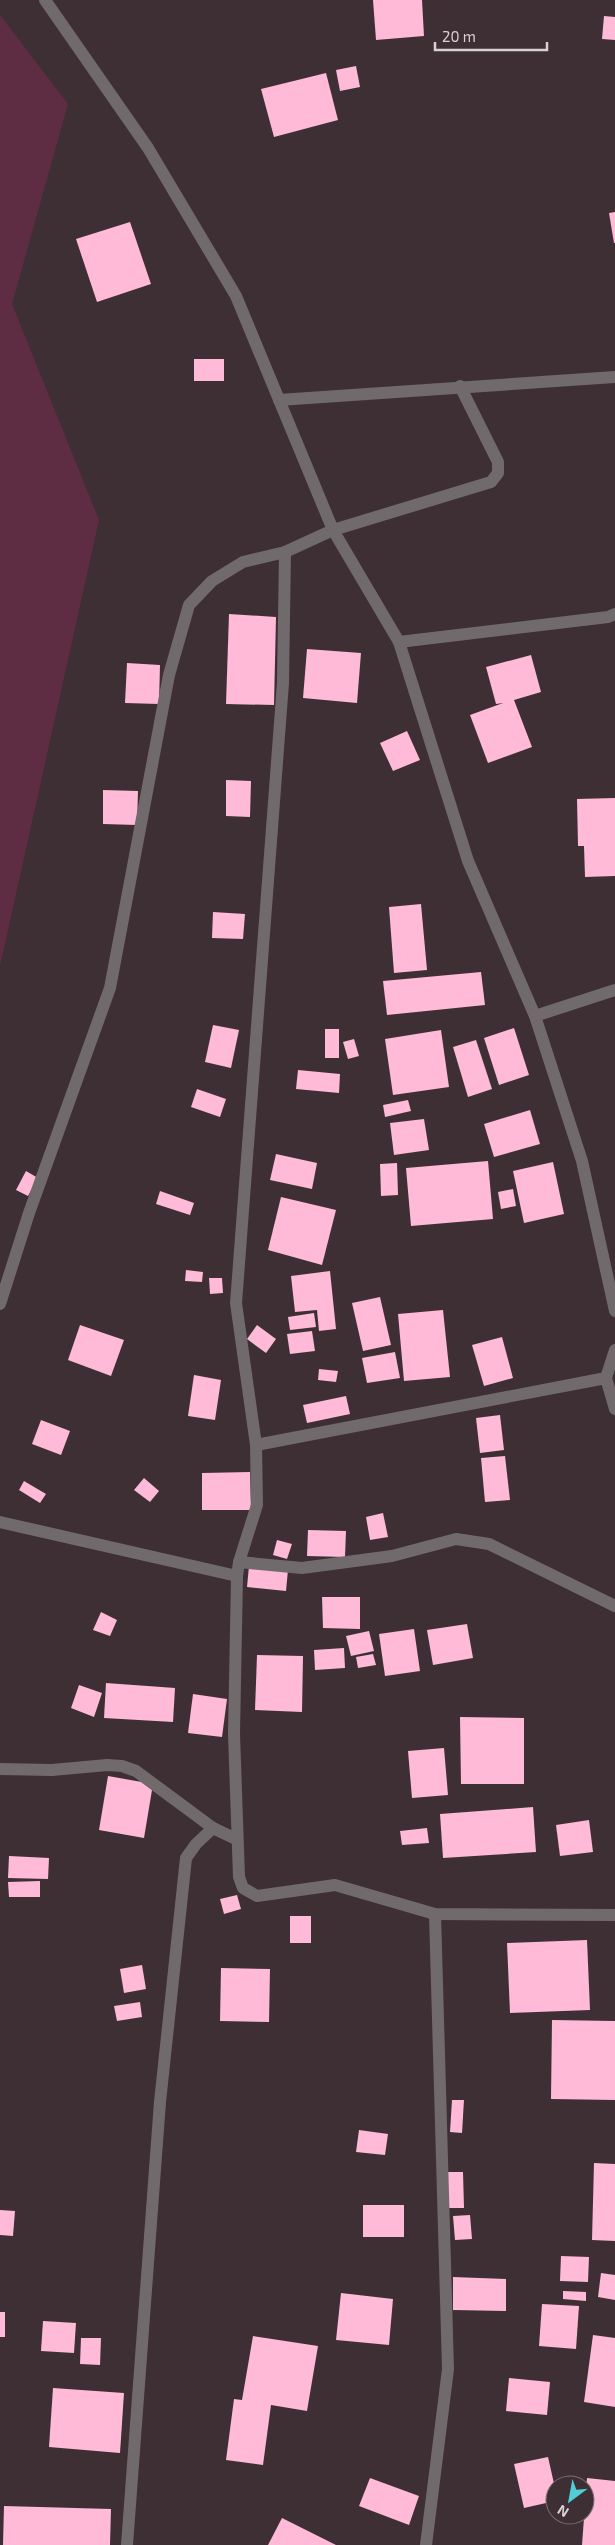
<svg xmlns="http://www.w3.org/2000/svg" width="615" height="2545" viewBox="0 0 615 2545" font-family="'Exo 2',sans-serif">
	<rect width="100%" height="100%" fill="#3e2f35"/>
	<path fill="#5e2c43" d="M0,15L68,104L12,304L99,520L0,966Z"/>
	<g fill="#febad6">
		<path d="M373,0H422L424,36L376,40Z"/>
		<path d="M604,16L615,17V40L602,39Z"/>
		<path d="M356,66L360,87L340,91L336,70Z"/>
		<path d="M326,73L338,120L274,137L261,89Z"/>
		<path d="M615,212V243H614L609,213Z"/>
		<path d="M130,222L151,284L97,302L76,239Z"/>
		<rect x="194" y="359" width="30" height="22"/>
		<path d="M229,614L276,617L274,705L226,704Z"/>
		<path d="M307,649L361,653L357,703L303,698Z"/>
		<path d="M531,655L541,692L514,700L532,747L488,763L470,715L503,703L496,704L486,667Z"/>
		<path d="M127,663L160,665L159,704L125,703Z"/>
		<path d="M407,731L420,760L393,771L380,743Z"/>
		<path d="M226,780L251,781L250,817L226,816Z"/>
		<path d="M103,790L138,791L137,825L103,824Z"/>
		<path d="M615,798V876L585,877L584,846H578L577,799Z"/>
		<path d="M421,904L427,970L394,973L389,907Z"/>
		<path d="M213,912L245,914L243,939L212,938Z"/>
		<path d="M481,972L485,1005L387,1015L383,981Z"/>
		<path d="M213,1025L239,1030L231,1068L205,1062Z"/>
		<path d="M514,1028L529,1075L499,1085L484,1038Z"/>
		<rect x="325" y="1029" width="14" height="29"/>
		<path d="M441,1030L449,1087L393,1095L385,1039Z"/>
		<path d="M354,1039L359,1056L348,1059L343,1042Z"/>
		<path d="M476,1040L492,1089L468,1097L453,1047Z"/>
		<path d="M298,1070L340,1074L339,1093L296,1089Z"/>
		<path d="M197,1089L226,1099L220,1117L191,1107Z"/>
		<path d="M408,1100L411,1111L385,1117L383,1105Z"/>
		<path d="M530,1110L540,1144L494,1157L484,1124Z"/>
		<path d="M424,1119L429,1150L394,1155L390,1123Z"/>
		<path d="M276,1154L317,1163L312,1189L270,1180Z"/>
		<path d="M488,1161L493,1219L411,1226L406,1168Z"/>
		<path d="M553,1162L564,1214L524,1223L513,1171Z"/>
		<path d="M397,1163L398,1195L381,1196L380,1164Z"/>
		<path d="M26,1171L38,1178L28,1196L16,1190Z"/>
		<path d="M513,1189L516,1206L501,1209L498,1192Z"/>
		<path d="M160,1191L194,1203L190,1215L156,1204Z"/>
		<path d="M281,1197L336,1210L322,1265L268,1250Z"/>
		<path d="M186,1270L203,1272L202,1282L185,1281Z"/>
		<path d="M330,1271L336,1329L319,1331L317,1310L295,1312L291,1276Z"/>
		<path d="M209,1278H222L223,1293L210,1294Z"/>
		<path d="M380,1297L391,1345L363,1351L352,1303Z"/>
		<path d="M443,1310L450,1377L404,1381L398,1314Z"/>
		<path d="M314,1313L316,1327L290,1330L288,1317Z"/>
		<path d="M80,1325L124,1340L111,1376L68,1360Z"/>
		<path d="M257,1325L276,1339L266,1353L247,1339Z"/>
		<path d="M312,1331L315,1351L290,1354L287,1334Z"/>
		<path d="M502,1337L513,1378L484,1386L472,1345Z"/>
		<path d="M395,1352L400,1378L367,1383L362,1358Z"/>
		<path d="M319,1369L338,1371L336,1382L318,1380Z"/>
		<path d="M194,1375L221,1380L215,1420L188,1416Z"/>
		<path d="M346,1396L350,1414L307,1423L303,1405Z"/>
		<path d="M500,1415L504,1450L480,1453L476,1418Z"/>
		<path d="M41,1420L70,1431L61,1455L32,1444Z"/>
		<path d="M505,1456L510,1500L485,1502L481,1458Z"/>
		<path d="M250,1472L251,1510H202V1473Z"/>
		<path d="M144,1478L159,1491L150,1502L134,1490Z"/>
		<path d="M24,1481L46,1494L40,1503L19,1490Z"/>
		<path d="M383,1513L388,1537L370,1540L366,1517Z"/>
		<path d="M308,1530L346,1531L345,1557L307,1556Z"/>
		<path d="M277,1540L292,1544L287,1559L273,1555Z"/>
		<path d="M249,1566L288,1570L286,1591L247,1587Z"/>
		<path d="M322,1597H360V1629L323,1628Z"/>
		<path d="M101,1612L117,1620L110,1636L93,1630Z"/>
		<path d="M467,1624L473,1658L433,1665L427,1630Z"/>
		<path d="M414,1629L420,1671L385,1676L379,1634Z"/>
		<path d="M369,1631L374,1651L351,1656L346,1636Z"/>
		<path d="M344,1648L345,1668L315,1670L314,1650Z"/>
		<path d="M373,1654L376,1665L358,1668L356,1657Z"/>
		<path d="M257,1655L303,1656L302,1712L255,1710Z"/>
		<path d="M106,1683L175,1688L173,1722L104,1718Z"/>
		<path d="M79,1685L102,1693L94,1717L71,1708Z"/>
		<path d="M193,1694L227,1699L222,1737L188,1733Z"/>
		<path d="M460,1717L524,1718V1784H461Z"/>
		<path d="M444,1748L448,1795L412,1798L408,1751Z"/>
		<path d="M108,1776L153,1784L144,1838L99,1830Z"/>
		<path d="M533,1807L536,1852L443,1858L440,1814Z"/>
		<path d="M589,1820L593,1852L560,1856L556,1825Z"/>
		<path d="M427,1828L429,1843L402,1845L400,1831Z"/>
		<path d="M9,1856L49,1858L48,1879L8,1878Z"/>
		<path d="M40,1881V1897H9L8,1882Z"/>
		<path d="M237,1895L241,1909L224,1914L220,1899Z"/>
		<rect x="290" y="1916" width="21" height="27"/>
		<path d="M587,1940L590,2010L510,2013L507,1943Z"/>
		<path d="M142,1965L146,1989L124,1993L120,1969Z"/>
		<path d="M221,1968L270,1969L269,2022L220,2021Z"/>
		<path d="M140,2002L142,2017L117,2021L114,2006Z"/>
		<path d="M552,2020L615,2021V2100L551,2099Z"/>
		<path d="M452,2100H464L462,2133L450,2132Z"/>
		<path d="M359,2130L388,2134L385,2155L356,2152Z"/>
		<path d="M594,2163L615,2164V2241L592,2240Z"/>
		<path d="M447,2172H463L464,2208H448Z"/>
		<rect x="363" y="2205" width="41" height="32"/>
		<path d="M0,2210L15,2211L13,2236L0,2235Z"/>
		<path d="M470,2215L472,2239L455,2240L453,2216Z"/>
		<path d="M561,2256L589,2257L588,2282L560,2281Z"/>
		<path d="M601,2273L615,2275V2300L598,2297Z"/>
		<path d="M453,2277L506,2279V2311L453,2310Z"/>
		<path d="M563,2291L586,2292V2301L563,2299Z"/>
		<path d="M341,2293L393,2299L389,2345L336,2340Z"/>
		<path d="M542,2304L579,2306L576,2349L539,2346Z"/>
		<rect x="0" y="2312" width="5" height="25"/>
		<path d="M43,2321L76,2323L74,2353L41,2351Z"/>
		<path d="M593,2335L615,2338V2407L584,2402Z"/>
		<path d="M253,2336L318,2346L307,2411L271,2405L263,2465L226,2460L234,2399L242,2400Z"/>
		<path d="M81,2338H101L100,2365L80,2364Z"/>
		<path d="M509,2378L550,2382L547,2415L506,2411Z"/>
		<path d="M53,2388L124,2393L120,2453L49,2447Z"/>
		<path d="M548,2457L555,2488V2501L524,2508L514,2464Z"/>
		<path d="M370,2478L419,2496L409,2525L359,2506Z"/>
		<path d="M587,2478L615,2481V2545H582Z"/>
		<path d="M4,2506L111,2509L110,2545H3Z"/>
		<path d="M282,2518L336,2545H268Z"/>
	</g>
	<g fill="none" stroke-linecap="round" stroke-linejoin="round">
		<g stroke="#716a6c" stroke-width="12">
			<path d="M45,0L148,148L236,296L333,530L399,642L468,861L535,1016L582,1161L615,1311"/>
			<path d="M279,400L615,377"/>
			<path d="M285,552L283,683L236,1303L256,1445L257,1505L239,1562L237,1576L234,1734L239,1877L243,1888L257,1896L335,1885L435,1914L615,1915"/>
			<path d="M399,642L608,617L615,614"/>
			<path d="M535,1016L615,990"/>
			<path d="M0,1304L29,1213L110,988L169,675L189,605L212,581L243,562L285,552L333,530L491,482L498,473V462L460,386"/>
			<path d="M615,1350L606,1378L615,1409"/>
			<path d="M256,1445L606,1378"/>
			<path d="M0,1522L237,1576"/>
			<path d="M239,1562L302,1568L392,1556L456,1539L489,1544L615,1606"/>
			<path d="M0,1769L52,1770L107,1765L122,1766L136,1771L213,1828"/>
			<path d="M127,2545L160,2102L186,1858L196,1844L213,1828L236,1839"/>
			<path d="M426,2545L448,2369L435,1914"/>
		</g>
	</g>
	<g transform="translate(570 2500) rotate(212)"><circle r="24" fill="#3e2f35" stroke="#7c6f74"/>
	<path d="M0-4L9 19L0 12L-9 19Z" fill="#52ccd5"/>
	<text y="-8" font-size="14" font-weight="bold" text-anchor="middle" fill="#d9d0d3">N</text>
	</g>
	<path d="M435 42v8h112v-8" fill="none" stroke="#d9d0d3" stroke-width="2.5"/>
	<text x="442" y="42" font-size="15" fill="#d9d0d3" stroke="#3e2f35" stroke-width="4" paint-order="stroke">20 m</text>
</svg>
